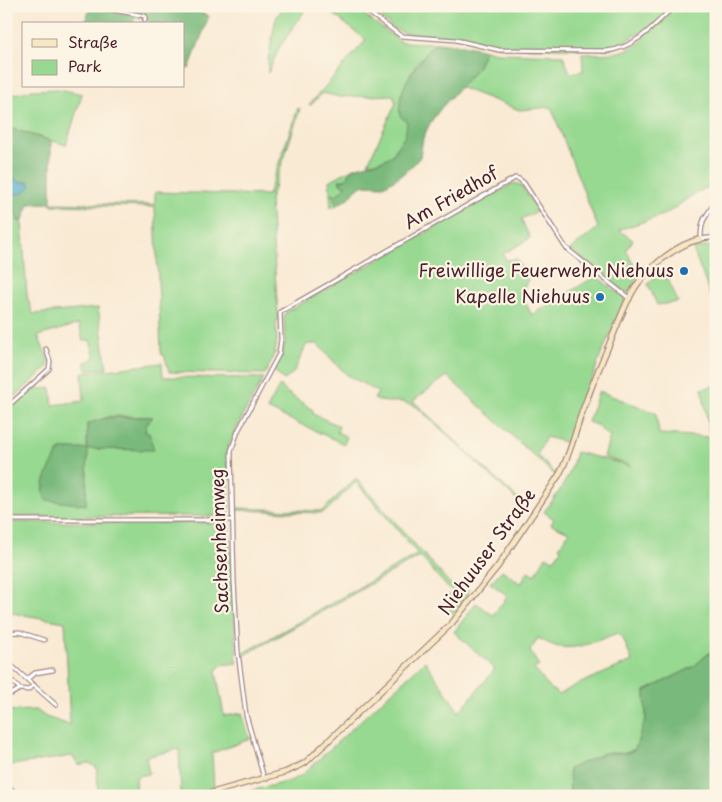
<svg xmlns="http://www.w3.org/2000/svg" width="722" height="802" viewBox="0 0 722 802" font-family="'Playpen Sans',sans-serif">
	<rect width="100%" height="100%" fill="#fcf5e5"/>
	<filter id="ink" filterUnits="userSpaceOnUse"><feTurbulence type="fractalNoise" baseFrequency=".02" numOctaves="2"/><feDisplacementMap in="SourceGraphic" scale="10" xChannelSelector="R" yChannelSelector="G"/><feConvolveMatrix kernelMatrix="1 2 1 2 8 2 1 2 1" color-interpolation-filters="sRGB"/></filter>
	<filter id="wash" filterUnits="userSpaceOnUse"><feTurbulence type="fractalNoise" baseFrequency=".0096" numOctaves="4" result="noise"/><feDisplacementMap in="SourceGraphic" scale="20" xChannelSelector="R" yChannelSelector="G"/><feGaussianBlur stdDeviation="1.12" result="paint"/><feColorMatrix in="noise" values="0 0 0 0 0 0 0 0 0 0 0 0 0 0 0 0 0 1.4 0 .05"/><feComposite in="paint" operator="in"/></filter>
	<g filter="url(#wash)">
		<rect width="100%" height="100%" fill="#f9ead4"/>
		<g fill="#97d991" stroke="#707c5e" fill-rule="evenodd">
			<path d="M285,6H308L279,48L268,73V60L275,22L277,16Z"/>
			<path d="M323,6H352L401,42L435,43L416,64L400,97C403,109 411,127 405,139C403,142 398,144 397,148C391,159 380,162 368,163L396,103L393,95L340,97L322,93L311,105H309L366,40Z"/>
			<path d="M367,6H646L662,9L665,6H716V187L713,193L706,188L691,196L666,214L619,230L633,240L626,250L639,275L629,292H624L570,250L598,228L551,107L519,110L459,87L477,68L485,50L497,53L563,55L570,73L583,71L582,53C608,54 625,56 645,38L639,33L617,46L609,49L501,47L464,37L404,33L393,28Z"/>
			<path d="M59,89L82,94L66,145L6,127V96L32,90Z"/>
			<path d="M298,108L300,109L270,200L278,314V320L276,321C278,346 277,351 265,374L169,372L165,357L164,355H162L161,352L155,207L51,205V203L155,205V192L268,195Z"/>
			<path d="M352,169L347,178L339,182L347,186L334,198L337,205L331,208L329,181Z"/>
			<path d="M514,183L521,185L538,211L521,219L530,238L503,254L506,260L517,259L528,280L520,293L532,315L596,276L624,298L625,301L602,352L568,443L546,437L537,455L557,475L556,476L447,376L413,401L523,504L522,505L417,407C414,406 412,404 409,404C397,399 388,405 374,399L378,392L347,375L317,344H307C299,356 298,373 284,380L273,370L285,345L284,317L286,312Z"/>
			<path d="M10,204L14,208L18,221L22,222L27,296L33,314L98,308L107,368L87,370L85,362L95,358L90,340L83,341L79,324L38,336L49,361L47,368L6,405V206Z"/>
			<path d="M716,245V296L711,297L693,249Z"/>
			<path d="M663,268L678,302L657,305L648,284Z"/>
			<path d="M162,363L163,377L264,378L244,413L229,445V516L6,517V412L37,382L40,389L51,388L53,405L84,401L82,373ZM109,417L113,416L152,417L146,425L145,432L88,449L87,424ZM62,449L87,450L46,500C37,486 54,462 62,449Z"/>
			<path d="M280,385L286,392L313,410V414L339,426L337,432L347,437L344,444L267,409Z"/>
			<path d="M716,385V647L693,667L645,691L646,718L635,749L627,753H604L570,769V796H230L290,781L302,775L425,661L459,712L495,669L454,632L476,603L493,615L508,596L490,583L502,570L521,584L528,571L535,575L546,556L553,560L561,550L559,548L569,532L551,524L554,519L544,512C561,489 569,480 576,452L631,466L604,457L610,436L603,432L599,426L588,422L599,391L656,413L659,434L710,437L702,389ZM617,633L623,638L632,661L574,686L559,695L549,687L534,669L539,666L530,651L538,638C545,641 552,646 560,647C579,650 599,640 617,633Z"/>
			<path d="M356,478L451,585L469,589L465,599L453,614L443,604L453,591L448,588L420,556L245,655L244,653L418,554L356,482L326,511L320,513L236,510L237,508L322,511Z"/>
			<path d="M6,522L229,523L237,663L221,665L216,671L224,716L242,713L250,739L212,753L214,790L181,796L179,749L146,757L149,774L138,776L135,781L136,791L123,794L122,796H91L98,788L97,768L89,763L79,765L72,756L6,766V711L36,710L46,717L70,725L65,622L6,612Z"/>
		</g>
		<g fill="#79b97b" stroke="#626c53">
			<path d="M134,6H186V8L209,16L189,69L184,67V24H150L149,21L135,17L133,24H84L91,7L132,15Z"/>
			<path d="M435,43L463,45L485,50L477,68L441,108L430,123L423,138L420,157L412,166L400,176L384,186L364,185L356,189L349,198L337,205L332,194L336,195L347,186L341,184L339,180H344L350,174L352,169C365,163 382,164 393,154C396,151 396,148 399,144C406,137 406,132 407,122L400,116C397,85 416,66 435,43Z"/>
			<path d="M6,127L51,141V203L29,204L22,222L18,221L14,208L10,204L6,206V191L7,192L30,182H19L9,174L6,177Z"/>
			<path d="M109,417H153L146,425L145,432L149,433L154,450L88,449L86,505L46,500C37,487 53,463 59,451L66,449H87V424Z"/>
			<path d="M716,647V796H570L569,769L604,753H627L635,749L646,718L645,691L693,667Z"/>
		</g>
		<path fill="#4dadcc" stroke="#4c667c" d="M9,174L19,182H30V187C22,194 18,196 7,192L6,177Z"/>
	</g>
	<g filter="url(#ink)">
		<g fill="none" stroke-linecap="round" stroke-linejoin="round">
			<defs>
				<g id="street">
					<path d="M93,6L145,16V20"/>
					<path d="M360,6L401,36L456,40L499,50L607,51C635,48 655,25 674,6"/>
					<path d="M716,199C708,218 701,214 701,239L716,237"/>
					<path d="M6,408L49,369L50,361L46,349"/>
					<path d="M6,520H232"/>
					<path d="M6,633L19,632L44,640"/>
					<path d="M6,661L56,705"/>
					<path d="M6,675L20,689L28,690L34,685"/>
					<path d="M27,679L35,673L53,670"/>
					<path d="M6,694H11L20,689"/>
					<path d="M264,778L246,715L238,652L234,580L231,451L238,431L279,354L281,339L280,312L515,178L519,179L524,183L566,248L630,299"/>
					<path d="M6,796L11,791"/>
				</g>
				<g id="secondary">
					<path d="M6,784L16,796"/>
					<path d="M200,796L286,772L305,763L452,623L498,566L559,475C569,457 574,437 580,418C590,389 602,361 614,333C621,316 628,296 639,282C654,263 678,244 701,239"/>
				</g>
			</defs>
			<use href="#street" stroke="#a28480" stroke-width="5.5"/>
			<use href="#secondary" stroke="#a28480" stroke-width="7"/>
			<use href="#street" stroke="#fff" stroke-width="3"/>
			<use href="#secondary" stroke="#f7e8c3" stroke-width="4.5"/>
		</g>
	</g>
	<g fill="#1f6fb2" stroke="#fcf5e5" stroke-width="2">
		<circle cx="684" cy="271" r="5"/>
		<circle cx="600" cy="297" r="5"/>
	</g>
	<g text-anchor="middle" stroke-width="4.5" stroke-linejoin="round" paint-order="stroke">
		<g font-size="18" fill="#4a1f2b" stroke="#fcf5e5">
			<text transform="translate(451 198) rotate(-30)" y="6">Am Friedhof</text>
			<text transform="translate(220 541) rotate(-92)" y="6">Sachsenheimweg</text>
			<text transform="translate(487 552) rotate(-54)" y="6">Niehuuser Straße</text>
		</g>
		<g font-size="18" fill="#4a1f2b" stroke="#fcf5e5" text-anchor="end">
			<text x="674" y="277">Freiwillige Feuerwehr Niehuus</text>
			<text x="590" y="303">Kapelle Niehuus</text>
		</g>
	</g>
	<rect width="722" height="802" fill="none" stroke="#fcf5e5" stroke-width="25"/>
	<rect x="22" y="22" width="162" height="65" fill="#fcf5e5" stroke="#b59f9b"/>
	<rect x="32" y="39" width="25" height="8" fill="#f7e8c3" stroke="#b59f9b"/>
	<text x="68" y="48" font-size="15" fill="#4a1f2b">Straße</text>
	<rect x="32" y="60" width="25" height="15" fill="#97d991" stroke="#b59f9b"/>
	<text x="68" y="72" font-size="15" fill="#4a1f2b">Park</text>
</svg>
